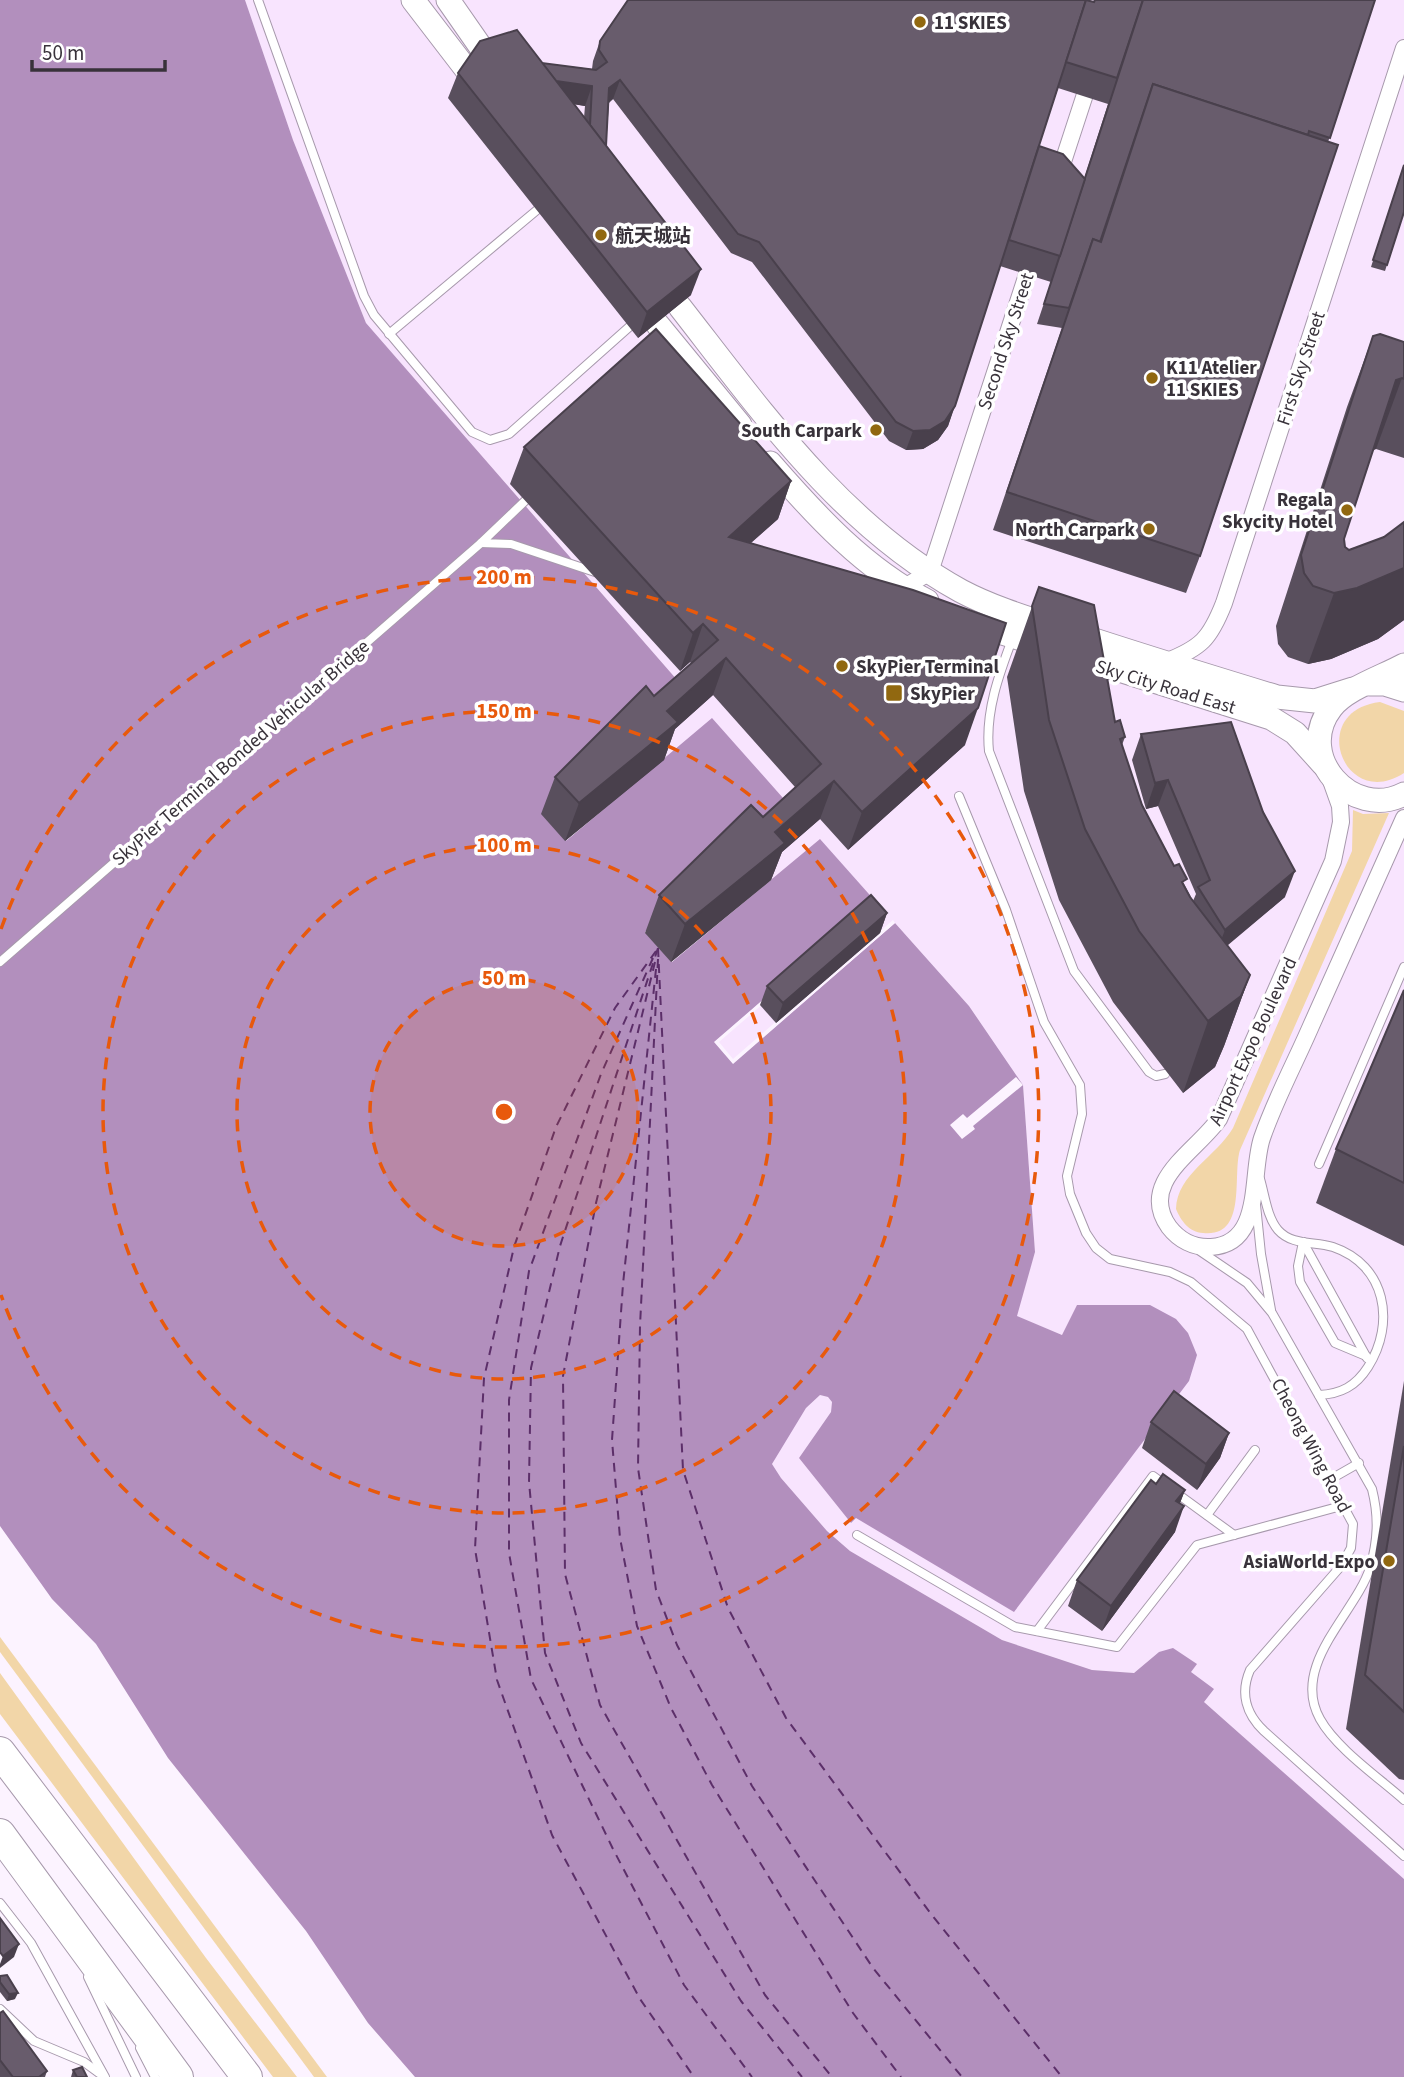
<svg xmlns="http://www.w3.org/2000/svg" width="1404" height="2077" viewBox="0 0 1404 2077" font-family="'Source Sans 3','Noto Sans TC',sans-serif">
	<rect width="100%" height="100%" fill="#fcf3ff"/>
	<path fill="#f8e4fe" d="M245,0H1404V1879L1204,1702L1159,1652L1134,1673L1092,1670L1002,1640L850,1551L827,1531L781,1478L772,1464L777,1453L806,1408L820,1395L828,1397L832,1402L831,1412L799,1458L851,1523L1062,1335L1016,1316L1035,1252L1023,1085L969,1006L895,923L733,1064L714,1042L771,880L664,760L678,681L366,323L293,140Z"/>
	<g fill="#f2d6a8">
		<path d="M1380,702L1404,711V773C1344,812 1306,711 1380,702Z"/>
		<path d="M1353,810L1363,814L1389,813L1240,1150C1232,1175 1248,1238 1203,1233C1189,1232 1181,1221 1176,1209C1177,1174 1216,1157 1233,1128L1352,851Z"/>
		<path d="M0,1637L327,2077H314L0,1652Z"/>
		<path d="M0,1673L206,1958L297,2077H273L0,1714Z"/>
	</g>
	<path fill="#b28fbd" d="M0,0H245L293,140L366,323L678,681L566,841L712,718L783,798L645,932L672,962L820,839L876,902L715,1042L733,1063L895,923L969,1006L1023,1085L1035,1252L1017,1316L1062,1335L1077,1305H1150L1176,1319L1188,1333L1197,1355L1189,1381L1014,1612L856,1518L851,1523L799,1458L831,1412L832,1402L828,1397L820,1395L806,1408L772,1464L781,1478L827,1531L850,1551L1002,1640L1092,1670L1134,1673L1159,1652L1173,1648L1197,1664L1191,1672L1214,1689L1204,1702L1404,1879V2077H415L368,2023L306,1931L168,1758L96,1644L52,1599L0,1526Z"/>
	<g fill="#fcf3ff">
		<path d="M876,902L878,904L719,1042L733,1059L893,920L895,923L733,1064L714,1042Z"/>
		<path d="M1016,1077L1023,1085L973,1126L975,1129L962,1139L950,1125L963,1114L967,1118Z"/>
	</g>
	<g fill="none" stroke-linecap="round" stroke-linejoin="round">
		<g stroke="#5c2f69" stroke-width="2" stroke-dasharray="9 7" stroke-linecap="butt">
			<path d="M658,948L683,1470L728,1608L786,1718L931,1914L1062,2077"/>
			<path d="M658,948L560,1246L531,1368L529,1482L545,1653L581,1743L741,2001L802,2077"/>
			<path d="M656,951L615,1008L556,1127L514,1247L484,1378L475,1549L497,1680L552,1835L640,1999L694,2077"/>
			<path d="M653,958L601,1074L529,1271L509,1400V1553L531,1679L613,1849L684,1985L752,2077"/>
			<path d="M658,959L640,1326L638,1468L656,1590L677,1645L752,1786L873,1968L962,2077"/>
			<path d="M655,962L596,1203L563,1376L565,1574L600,1705L765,1995L832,2077"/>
			<path d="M656,969L623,1284L612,1440L620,1538L637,1626L671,1708L712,1785L853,2013L901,2077"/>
		</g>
		<defs>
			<g id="lane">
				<path d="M258,0L364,296L374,315L472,432L490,440L509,434L637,320"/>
				<path d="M389,334L543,205"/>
				<path d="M646,392L668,401L740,490L738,511L658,587L649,590L511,544L481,543L638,393Z"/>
				<path d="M1013,637C999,674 985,712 989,751L1074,971L1149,1072L1156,1076L1165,1074"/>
				<path d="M959,796L1006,910L1044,1022L1080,1085L1082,1114L1067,1176L1070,1194L1086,1233L1096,1248L1110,1259L1170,1272L1191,1282L1247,1329L1353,1524L1351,1548L1341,1566L1250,1670C1240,1693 1246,1714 1264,1731L1404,1856"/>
				<path d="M0,962L481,543"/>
				<path d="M1319,1164L1404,967"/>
				<path d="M1260,1179C1265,1196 1267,1217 1278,1230C1292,1246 1315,1241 1333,1247C1386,1265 1396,1323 1368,1367C1356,1386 1341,1394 1319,1395"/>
				<path d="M1256,1205L1261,1254L1271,1310"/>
				<path d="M1303,1242L1298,1266L1300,1282L1335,1343L1366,1356"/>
				<path d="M1303,1242L1367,1358"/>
				<path d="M1200,1251L1247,1283L1272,1313L1372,1489C1379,1517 1378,1540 1370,1568C1355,1614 1290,1665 1320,1719C1336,1748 1378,1777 1404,1800"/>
				<path d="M1331,1479L1359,1463"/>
				<path d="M1207,1515L1255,1450"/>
				<path d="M857,1535L1015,1627L1117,1647L1197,1545L1345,1505"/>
				<path d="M1037,1631L1153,1476L1234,1535"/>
				<path d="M0,1903L31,1943L105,2077"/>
				<path d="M88,1977L136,2077"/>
				<path d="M0,2009L34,2041L84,2062L99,2073"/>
				<path d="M140,2048L155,2077"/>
			</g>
			<g id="street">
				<path d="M1059,174L1091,76"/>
				<path d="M903,588L930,572L1033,256"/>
				<path d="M1165,662C1201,648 1210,639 1224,603L1404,48"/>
				<path d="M1330,778L1340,806L1341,822L1333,861L1219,1119C1197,1151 1137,1182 1169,1227C1179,1240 1194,1248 1211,1247C1264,1244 1250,1173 1262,1138C1275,1100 1295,1063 1311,1026C1342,957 1373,887 1404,818"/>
			</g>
			<g id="secondary">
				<path d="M413,0L466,69"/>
				<path d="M448,0L489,59"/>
				<path d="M680,307C762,412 841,525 961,591C995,609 1034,620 1070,632C1139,655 1208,676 1277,697L1315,701L1353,689"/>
				<path d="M658,325L740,425"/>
				<path d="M770,463C817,517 864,568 927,601"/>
				<path d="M974,624L1271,718L1295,733L1323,764"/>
				<path d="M1404,665C1382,677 1345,689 1331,708C1294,756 1352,821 1404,794"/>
				<path d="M1370,684H1385L1404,690"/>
			</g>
			<g id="highway">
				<path d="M0,1752L247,2077"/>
				<path d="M0,1834L178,2077"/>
			</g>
		</defs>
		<use href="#lane" stroke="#a799ac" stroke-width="10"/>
		<use href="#street" stroke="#a799ac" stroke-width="18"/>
		<use href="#secondary" stroke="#a799ac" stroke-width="25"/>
		<use href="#highway" stroke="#a799ac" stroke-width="32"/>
		<use href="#lane" stroke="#fff" stroke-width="8"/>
		<use href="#street" stroke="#fff" stroke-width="16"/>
		<use href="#secondary" stroke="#fff" stroke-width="23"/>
		<use href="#highway" stroke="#fff" stroke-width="30"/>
	</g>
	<g fill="#594f5d" fill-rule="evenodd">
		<path d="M1375,0L1328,142L1200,556L1186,593L993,530L1062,328L1037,324L1051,282L1000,266L948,426L938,440L923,449L906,450L889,441L752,262L731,253L613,99L609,103L606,146L691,295L638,338L448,98L458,73L542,63L592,69L593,61L600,41L1094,2ZM1058,88L1108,104L1084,179L1036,154ZM574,104L585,106L584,118Z"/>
		<path d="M1404,164V212L1385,271L1371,267Z"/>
		<path d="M1373,336L1404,342V458L1376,449L1373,450L1344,539L1345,547L1349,550L1384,537L1404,522V620L1378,639L1331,659L1308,664L1288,657L1278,644L1276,626L1347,407Z"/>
		<path d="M524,447L791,481L778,519L751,543L965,745L848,850L820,819L782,852L771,880L671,962L645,933L659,895L763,817L795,787L713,695L675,729L664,760L565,841L541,814L555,777L654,696L691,663L690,662L680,671L510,484Z"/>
		<path d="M1039,587L1115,722L1125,737L1122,745L1142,805L1193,901L1196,894L1158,806L1146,809L1132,760L1141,734L1285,897L1227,945L1250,975L1224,1046L1215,1067L1183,1093L1113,1002L1059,900L1024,791L1007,677Z"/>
		<path d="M887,913L880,933L776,1023L760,1005L767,986Z"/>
		<path d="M1404,990V1246L1316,1203L1336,1149Z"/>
		<path d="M1404,1381V1780L1399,1779L1346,1729Z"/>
		<path d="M1151,1422L1229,1433L1220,1458L1197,1490L1142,1448Z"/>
		<path d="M1156,1484L1185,1490L1180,1503L1175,1532L1102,1631L1068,1606L1077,1580Z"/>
		<path d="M0,1977L15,1999L7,2001L0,1992Z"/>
		<path d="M0,2013L47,2071L45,2077H0Z"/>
		<path d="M73,2070L87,2077H71Z"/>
	</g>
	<g fill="#49404c">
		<path d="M547,80L592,86L585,106L540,99Z"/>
		<path d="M620,80L613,99L602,107L609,88Z"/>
		<path d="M701,269L691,295L638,338L647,312Z"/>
		<path d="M1402,378L1376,449L1370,451L1396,380Z"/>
		<path d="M955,406L948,426L938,440L923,449L906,450L913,431Z"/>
		<path d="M791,481L778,519L715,574L729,537Z"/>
		<path d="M1404,568V620L1378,639L1331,659L1308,664L1334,593Z"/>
		<path d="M703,624L690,662L680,671L693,633Z"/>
		<path d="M726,658L713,695L675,729L664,760L565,841L579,803L667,711Z"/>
		<path d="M978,708L965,745L848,850L862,812Z"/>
		<path d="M1168,780L1158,806L1146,809L1155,783Z"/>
		<path d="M834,781L820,819L782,852L771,880L671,962L685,924L775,832Z"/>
		<path d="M1295,871L1285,897L1215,956L1225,930Z"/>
		<path d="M887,913L880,933L776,1023L783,1003Z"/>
		<path d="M1250,975L1224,1046L1215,1067L1183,1093L1208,1021Z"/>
		<path d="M1229,1433L1220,1458L1197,1490L1206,1464Z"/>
		<path d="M1185,1490L1175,1516L1176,1501Z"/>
		<path d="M1184,1506L1175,1532L1102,1631L1111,1606Z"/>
		<path d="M19,1944L14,1957L0,1968V1964L3,1956Z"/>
		<path d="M18,1993L15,1999L7,2001L9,1994Z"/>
	</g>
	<g fill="#685c6c" stroke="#49404c" stroke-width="2">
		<path d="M628,0H1086L955,406L945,421L930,430L913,431L896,422L759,242L738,234L620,80L609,88L606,146L590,125L592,86L556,81L542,63L596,70L607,62L599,50L600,41Z"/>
		<path d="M1086,0L1094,2L1095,0H1143L1117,78L1066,62Z"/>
		<path d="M1143,0H1375L1330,138L1309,131L1308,135L1153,84L1100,242L1093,239L1069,308L1044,304Z"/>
		<path d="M517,30L701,269L647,312L458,73L480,41Z"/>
		<path d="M1153,84L1338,145L1200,556L1007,492L1093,239L1101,242Z"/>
		<path d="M1039,146L1063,154L1085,179L1060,256L1009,240Z"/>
		<path d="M1404,165V212L1387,265L1373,260Z"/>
		<path d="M656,329L791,481L729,537L913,590L1006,623L978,708L862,812L834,781L775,832L785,843L685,924L659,895L751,805L763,817L821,764L726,658L667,711L678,722L579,803L555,777L646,686L654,696L718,640L703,624L693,633L524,447Z"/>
		<path d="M1380,334L1404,342V379L1402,378L1396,380L1344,539L1345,547L1349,550L1384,537L1404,522V568L1357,588L1334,593L1313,586L1304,573L1301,555L1373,336Z"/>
		<path d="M1039,587L1094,605L1115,722L1120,720L1125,737L1120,739L1142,805L1174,866L1179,864L1187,879L1182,882L1190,897L1250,975L1241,996L1208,1021L1139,931L1085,829L1049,720L1032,606Z"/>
		<path d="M1231,722L1263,812L1295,871L1225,930L1198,887L1210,880L1168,780L1155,783L1141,734Z"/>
		<path d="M871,895L887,913L783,1003L767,986Z"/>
		<path d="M1404,990V1183L1336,1149Z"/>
		<path d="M1174,1391L1229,1433L1206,1464L1151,1422Z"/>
		<path d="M1404,1446V1712L1365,1675Z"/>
		<path d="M1163,1474L1185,1490L1176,1501L1184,1506L1111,1606L1077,1580L1151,1480L1156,1484Z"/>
		<path d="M0,1918L19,1944L3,1956L0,1952Z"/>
		<path d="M7,1975L18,1993L9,1994L0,1982V1976Z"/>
		<path d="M3,2011L47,2071L39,2077H13L0,2060V2013Z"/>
		<path d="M82,2067L87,2077H77L73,2070Z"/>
	</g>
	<circle cx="504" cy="1112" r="134" fill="#e8590c" fill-opacity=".12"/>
	<g fill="none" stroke="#e8590c" stroke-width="3.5" stroke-dasharray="12 9">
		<circle cx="504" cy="1112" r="134"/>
		<circle cx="504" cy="1112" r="267"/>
		<circle cx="504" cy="1112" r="401"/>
		<path d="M1 929A535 535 0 1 1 1 1295"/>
	</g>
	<g fill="#916810" stroke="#fff" stroke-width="2.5">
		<circle cx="920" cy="22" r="7"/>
		<circle cx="601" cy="235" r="7"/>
		<circle cx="1152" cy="378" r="7"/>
		<circle cx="876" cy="430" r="7"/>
		<circle cx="1347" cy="510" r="7"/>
		<circle cx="1149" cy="529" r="7"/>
		<circle cx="842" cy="666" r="7"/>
		<rect x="885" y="684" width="18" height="18" rx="3.5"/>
		<circle cx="1389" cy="1561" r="7"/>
	</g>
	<g text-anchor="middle" stroke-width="7" stroke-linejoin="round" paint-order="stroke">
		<g font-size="19" font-weight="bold" fill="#38323a" stroke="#fff" text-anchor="start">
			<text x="934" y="29">11 SKIES</text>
			<text x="615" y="242">航天城站</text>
			<text x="1166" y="374">K11 Atelier<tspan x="1166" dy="22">11 SKIES</tspan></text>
			<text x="862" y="437" text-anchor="end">South Carpark</text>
			<text x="1333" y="506" text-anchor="end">Regala<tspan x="1333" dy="22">Skycity Hotel</tspan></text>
			<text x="1135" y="536" text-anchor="end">North Carpark</text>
			<text x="856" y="673">SkyPier Terminal</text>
			<text x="910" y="700">SkyPier</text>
			<text x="1375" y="1568" text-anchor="end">AsiaWorld-Expo</text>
		</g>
		<g font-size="19" fill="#38323a" stroke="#fff">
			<text transform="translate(1005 341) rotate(-72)" y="7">Second Sky Street</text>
			<text transform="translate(1300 368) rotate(-72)" y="7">First Sky Street</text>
			<text transform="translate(1166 686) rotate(17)" y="7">Sky City Road East</text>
			<text transform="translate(240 752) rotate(-41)" y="7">SkyPier Terminal Bonded Vehicular Bridge</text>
			<text transform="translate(1252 1041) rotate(-65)" y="7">Airport Expo Boulevard</text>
			<text transform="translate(1312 1445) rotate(62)" y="7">Cheong Wing Road</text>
		</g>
	</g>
	<circle cx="504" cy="1112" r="10" fill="#e8590c" stroke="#fff" stroke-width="3.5"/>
	<g font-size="21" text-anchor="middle" font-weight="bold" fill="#e8590c" stroke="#fff" stroke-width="7" stroke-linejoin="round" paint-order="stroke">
		<text x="504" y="584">200 m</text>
		<text x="504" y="718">150 m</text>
		<text x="504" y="852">100 m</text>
		<text x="504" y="985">50 m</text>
	</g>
	<path d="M32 60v10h133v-10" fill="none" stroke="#38323a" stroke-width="3.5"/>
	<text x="42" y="60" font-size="21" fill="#38323a" stroke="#ffffff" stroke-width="5" paint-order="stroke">50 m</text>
</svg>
